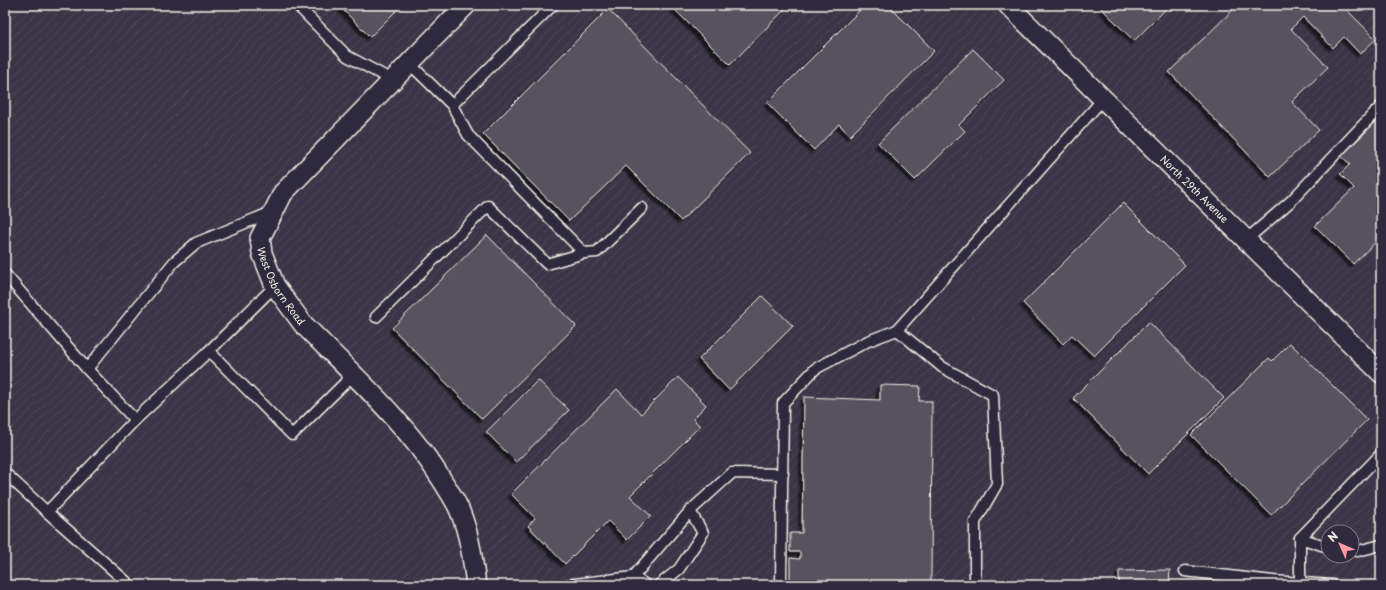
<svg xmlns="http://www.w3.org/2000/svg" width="1386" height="590" viewBox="0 0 1386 590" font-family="'Playpen Sans',sans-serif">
	<defs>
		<pattern id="industrial-furrows" width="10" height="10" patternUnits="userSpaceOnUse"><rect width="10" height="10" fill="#3b3647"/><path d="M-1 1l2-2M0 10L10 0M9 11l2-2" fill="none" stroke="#4e4a59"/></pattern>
		<filter id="shadow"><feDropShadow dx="-3.5" dy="3.5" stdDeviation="1" flood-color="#0009"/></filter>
	</defs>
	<rect width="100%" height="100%" fill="#2f2a3d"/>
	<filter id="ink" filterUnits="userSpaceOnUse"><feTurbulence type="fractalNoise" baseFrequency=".025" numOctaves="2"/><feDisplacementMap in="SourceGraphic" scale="8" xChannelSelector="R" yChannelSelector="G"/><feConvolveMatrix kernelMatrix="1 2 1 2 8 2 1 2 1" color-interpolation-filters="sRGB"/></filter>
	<g filter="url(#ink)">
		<path fill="url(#industrial-furrows)" fill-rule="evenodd" d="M5,5H1381V585H5ZM1328,532H1352V556H1328Z"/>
		<g fill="#56525f" stroke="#f4f1e8" filter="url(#shadow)">
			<path d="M338,5H402L370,37Z"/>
			<path d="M670,5H789L730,65Z"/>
			<path d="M865,5H888L934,51L850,136L839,124L814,150L767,103Z"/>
			<path d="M1098,5H1170L1134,41Z"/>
			<path d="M1238,5H1342L1376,39L1360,54L1344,37L1333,48L1303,17L1291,29L1328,67L1292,102L1319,130L1270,177L1169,72Z"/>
			<path d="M608,9L750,153L681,221L626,166L569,221L483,134Z"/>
			<path d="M973,49L1004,80L959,125L965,131L915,180L878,143Z"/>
			<path d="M1381,117V237L1353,264L1315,226L1354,188L1340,174L1350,164L1341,156Z"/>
			<path d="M1123,203L1185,265L1094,356L1072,335L1063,344L1023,303Z"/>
			<path d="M487,235L576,326L482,419L392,328Z"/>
			<path d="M762,296L793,326L729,390L699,359Z"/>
			<path d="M1149,322L1224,398L1148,474L1073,398Z"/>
			<path d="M1290,343L1367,420L1271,515L1191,435L1269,358L1272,361Z"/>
			<path d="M678,377L706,405L693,419L700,426L630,496L651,516L627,540L608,521L565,564L528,526L535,518L511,494L617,389L641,414Z"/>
			<path d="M538,380L569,410L516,462L486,432Z"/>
			<path d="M880,385L920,386L919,401H932L931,585H790V558L800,559V552H790V533H802L804,397L880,400Z"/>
			<path d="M1170,570L1169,585H1119V571Z"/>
			<path d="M687,583L746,584V585H687Z"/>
		</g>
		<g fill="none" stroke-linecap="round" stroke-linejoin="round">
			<defs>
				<g id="lane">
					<path d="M297,5L347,56L392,80"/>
					<path d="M409,63L452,105L553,5"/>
					<path d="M452,105L468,135L584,253L597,252L642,208"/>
					<path d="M1246,240L1291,201L1381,106"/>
					<path d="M5,274L87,369L135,420L209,351"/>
					<path d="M275,286L209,351L292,435L353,375"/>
					<path d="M376,317L488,206L547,264L584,253"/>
					<path d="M87,369L174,262L196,243L272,212"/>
					<path d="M5,473L47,512L135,420"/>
					<path d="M47,512L130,585"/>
					<path d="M1328,547L1300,538L1381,454"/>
					<path d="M1352,550L1358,551L1381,545"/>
					<path d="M1185,571L1273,581L1333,585"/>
					<path d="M633,577L690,511L732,473L783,474"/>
					<path d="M1300,583V538"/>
					<path d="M566,585L633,577L646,585"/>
					<path d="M659,585L679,569L703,533L690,511"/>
					<path d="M781,585L783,403L815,369L868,341L897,330"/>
					<path d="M975,585V522L997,484L993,395L942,367L897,330L1103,99"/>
				</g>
				<g id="street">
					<path id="s1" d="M466,5L283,193L274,211L260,238L262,253L275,286L303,324C351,373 405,421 442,480C448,490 457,502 461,514C470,537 473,561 476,585"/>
					<path id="s2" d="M1008,5L1381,373"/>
				</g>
			</defs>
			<use href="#lane" stroke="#f4f1e8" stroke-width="13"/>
			<use href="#street" stroke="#f4f1e8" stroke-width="22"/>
			<use href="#lane" stroke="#2f2a3d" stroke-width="10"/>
			<use href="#street" stroke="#2f2a3d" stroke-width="19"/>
		</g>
	</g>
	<g text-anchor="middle" stroke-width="3" stroke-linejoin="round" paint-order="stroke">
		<g font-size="10" fill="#f4f1e8" stroke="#2f2a3d">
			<text dy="4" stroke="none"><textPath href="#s2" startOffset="262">North 29th Avenue</textPath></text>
			<text dy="4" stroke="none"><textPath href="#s1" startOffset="366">West Osborn Road</textPath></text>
		</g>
	</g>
	<rect width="1386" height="590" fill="none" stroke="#2f2a3d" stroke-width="20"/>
	<rect x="10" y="10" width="1366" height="570" fill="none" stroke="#f4f1e8" stroke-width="1.5" filter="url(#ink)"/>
	<g transform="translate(1340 544) rotate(315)"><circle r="19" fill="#2f2a3d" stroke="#7e7a81"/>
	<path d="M0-3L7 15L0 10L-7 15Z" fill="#ff9aa2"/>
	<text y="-6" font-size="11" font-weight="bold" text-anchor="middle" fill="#f4f1e8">N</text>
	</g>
</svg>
